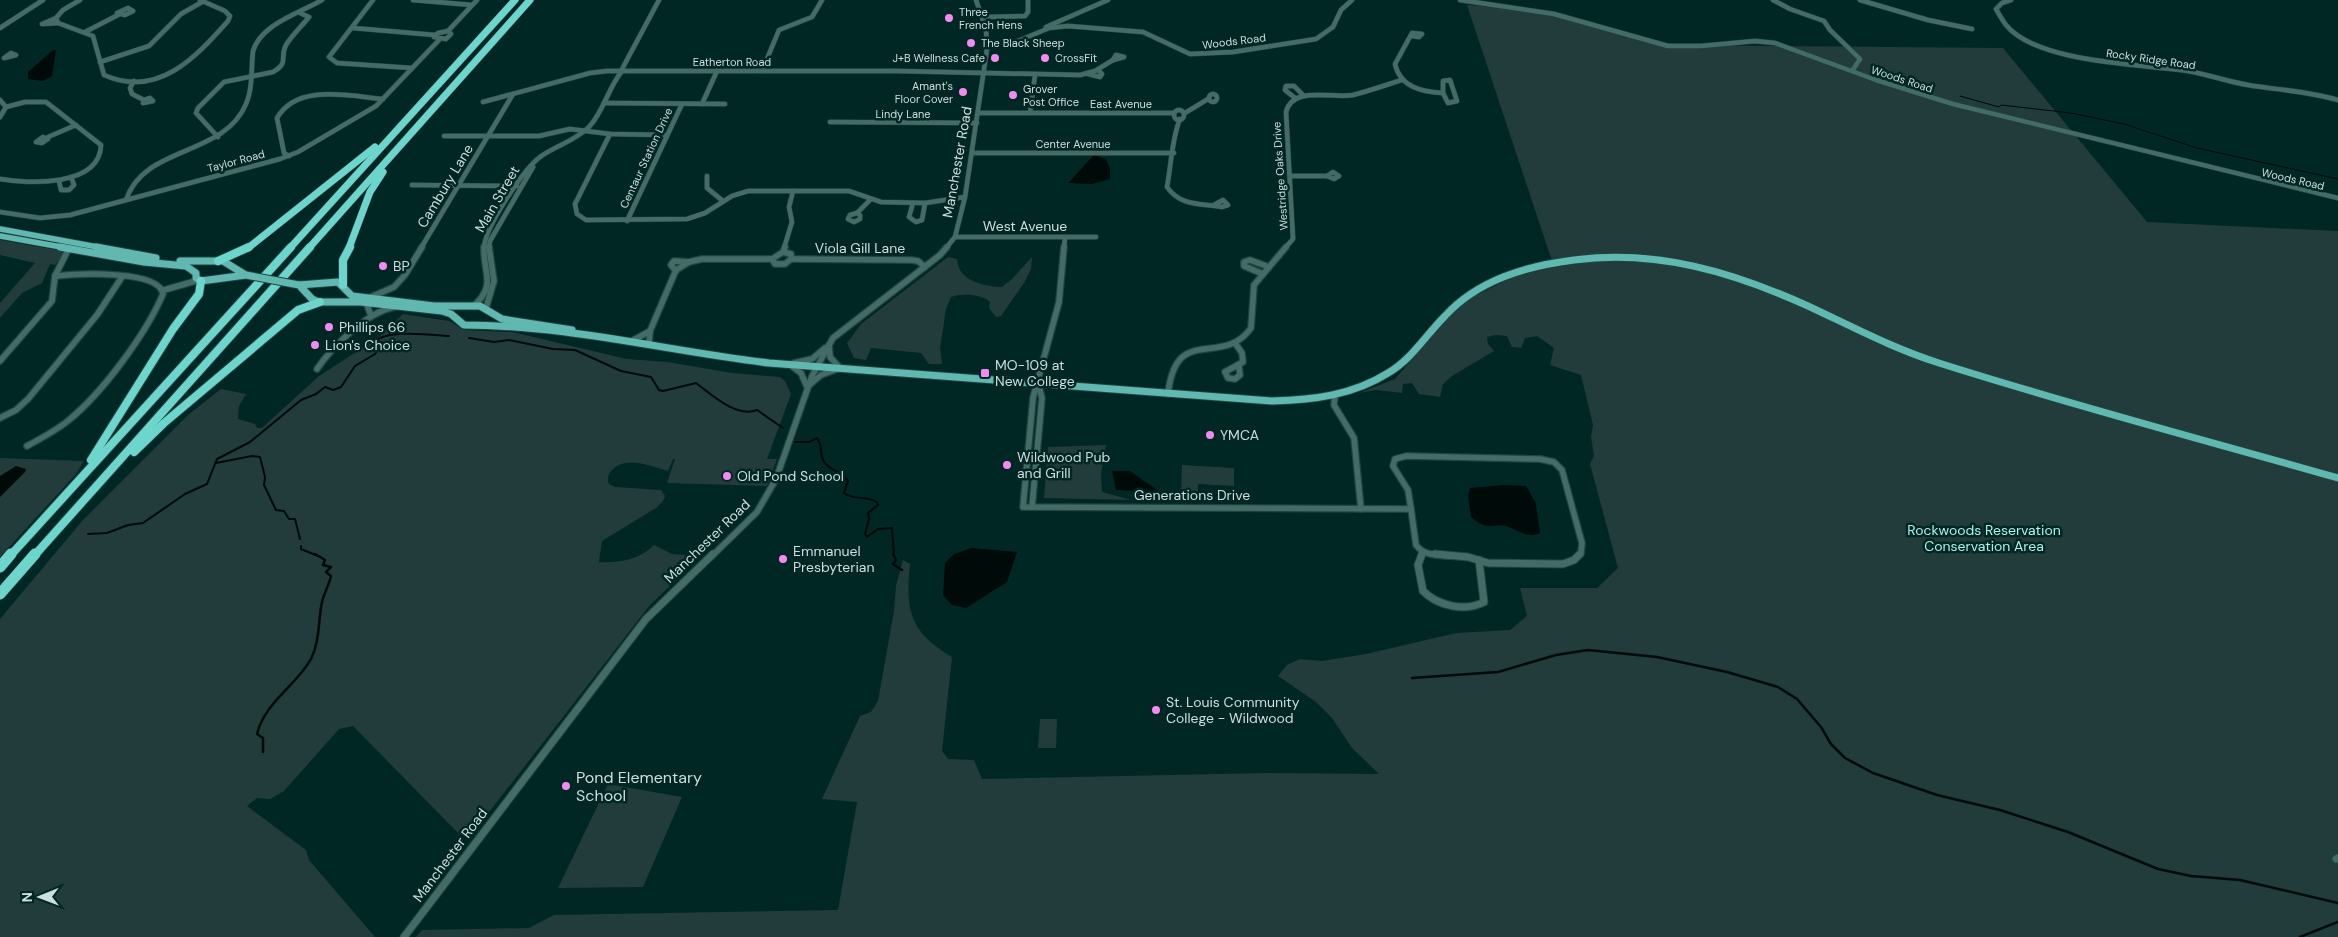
<svg xmlns="http://www.w3.org/2000/svg" width="2338" height="937" viewBox="0 0 2338 937" font-family="'DM Sans',sans-serif">
	<rect width="100%" height="100%" fill="#002724"/>
	<g fill="#213c3a">
		<path d="M1467,5L1510,8L1586,22L1659,45L2003,48L2147,222L2338,231V937H416L422,930L529,928L554,915L838,910L857,802L822,799L860,716L871,712L878,701L894,611L896,586L903,560L910,564C905,611 910,632 952,657L942,751L948,759L974,760L982,779L1266,773L1379,774L1352,748L1332,718L1316,702L1278,676L1287,665L1300,659L1322,661L1366,654L1456,633L1510,630L1527,616L1520,588H1597L1618,568L1590,464L1594,456L1591,437L1593,425L1581,375L1550,365L1554,348L1537,336L1525,338L1521,348L1512,347L1507,336L1495,335L1487,337L1488,344L1494,351L1452,376L1443,384L1440,397L1419,394L1412,383L1403,384L1402,393L1376,390L1359,393L1395,379L1452,313L1467,300L1517,275L1554,267Z"/>
		<path d="M0,240L64,251L65,253L55,265L50,264L42,283L22,293L0,318V303L35,263L0,255Z"/>
		<path d="M948,257L957,259C958,281 983,286 1002,287L1012,279L1032,257L1031,269L1024,283L1001,316L996,317L989,308L990,302C982,294 961,293 951,297L946,309L940,348L942,364H929L921,353L871,348L866,360L854,358L847,343L861,324Z"/>
		<path d="M403,314L449,321L464,330L512,332L627,359L668,362L732,373L780,377L785,381L791,394L767,459H777L767,486L667,483L675,459H673L668,471C651,466 626,455 612,470C608,474 607,479 609,484L615,487L661,490L665,496L663,501L656,508L602,541L599,562C620,563 639,560 654,545L672,554L701,556L650,605L486,816L460,835L353,726L339,729L284,791L270,799L257,798L247,806L306,850L309,860L375,937H0V619L83,520L188,415L221,389L246,394L239,406L238,419L255,424L257,428H262L319,376L378,338Z"/>
		<path d="M1106,445L1101,474L1102,492L1131,500L1044,498L1048,447Z"/>
		<path d="M0,458L84,461L76,474L0,557Z"/>
		<path d="M1182,465L1234,468V486L1198,484V496H1181Z"/>
		<path d="M1040,719H1057L1056,748H1038Z"/>
		<path d="M608,784L682,797L643,887L558,888Z"/>
	</g>
	<g fill="#000a09">
		<path d="M56,50L52,76L43,81L28,79V72L52,51Z"/>
		<path d="M1094,155L1106,159L1110,169V179L1092,184L1068,183Z"/>
		<path d="M16,466L26,469L25,472L0,497V476Z"/>
		<path d="M1112,471H1130L1157,490C1142,495 1132,490 1116,490Z"/>
		<path d="M1504,485L1526,486L1536,504L1540,533C1528,539 1520,531 1509,527C1494,521 1491,534 1471,517L1468,495L1470,488Z"/>
		<path d="M972,548L1017,552L1007,582L966,608L952,605L943,595L945,563L954,554Z"/>
	</g>
	<g fill="none" stroke-linecap="round" stroke-linejoin="round">
		<path stroke="#000a09" stroke-width="1" d="M1960,96L1999,107L2001,105L2071,113L2124,124L2197,148L2338,179"/>
		<g stroke="#000a09" stroke-width="2">
			<path d="M469,338L494,342L509,340L553,349L575,350L621,371L651,377L659,390L663,391L696,383C712,395 736,418 757,410L783,428"/>
			<path d="M795,442H809L817,438C824,446 818,457 826,464C833,472 842,471 848,481L844,493C856,501 866,495 877,502L878,505L868,513L869,519L865,534L867,537L878,529L892,528L894,556"/>
			<path d="M216,463L252,456L260,457L265,477L264,485L276,510L284,511L289,519H295L300,539"/>
			<path d="M88,534L107,533L128,525L143,523L185,494L207,484L217,459L250,442L301,400L316,394L325,387L333,390L341,387L355,366L375,354L378,350L375,342C385,329 433,335 449,336"/>
			<path d="M301,546V549L318,556"/>
		</g>
		<g stroke="#000a09" stroke-width="2.5">
			<path d="M893,554L896,560L893,564L902,570"/>
			<path d="M1412,678L1498,672L1556,655L1588,650L1657,657L1727,672L1778,687L1797,699L1821,727L1831,744L1845,758L1873,773L1937,795L2000,810L2068,832L2158,869L2191,876L2240,880L2338,903"/>
			<path d="M263,752V738L257,734C265,702 296,686 311,659C320,641 318,621 322,602C324,593 329,585 331,576L326,572L331,567L323,565L325,560L315,554"/>
			<path d="M2300,937L2338,922"/>
		</g>
		<defs>
			<g id="minor-far2">
				<path d="M80,0L63,10L56,18L58,23L93,36L104,75C158,99 196,57 228,21L230,16L225,11L200,0"/>
				<path d="M373,0L329,57L337,63L412,68"/>
				<path d="M413,0L472,5"/>
				<path d="M1460,0L1554,14L1668,46H1701L1755,41L1775,43L1876,80L1953,104L2338,198"/>
				<path d="M1773,0L1790,9L1824,21L1830,30L1860,59L1852,71"/>
				<path d="M1860,0L1928,20L1972,29"/>
				<path d="M2011,0L2002,3L1996,9C1999,14 2002,20 2006,25C2036,62 2136,64 2181,70C2204,73 2225,81 2248,85C2278,90 2308,91 2338,100"/>
				<path d="M128,8L133,11L125,15L117,13Z"/>
				<path d="M984,17L1025,16L1028,12V0"/>
				<path d="M56,18L42,24L58,23"/>
				<path d="M1046,27L1108,0"/>
				<path d="M0,28L43,0"/>
				<path d="M353,28L435,35"/>
				<path d="M448,31L477,0"/>
				<path d="M448,31L451,34L446,39L434,37L438,33Z"/>
				<path d="M85,32L118,15"/>
				<path d="M1412,36L1419,37L1422,34L1412,33L1395,64C1400,87 1422,92 1443,93"/>
				<path d="M988,44L1018,41L1049,28L1068,26L1143,32L1190,54L1233,52L1316,39L1333,27L1341,10L1352,0"/>
				<path d="M11,53L16,55L4,58Z"/>
				<path d="M1116,55L1124,57L1113,60Z"/>
				<path d="M100,62L149,46L181,14L202,2"/>
				<path d="M621,71L659,0"/>
				<path d="M762,71L779,30L812,17L822,0"/>
				<path d="M1088,74L1100,77L1102,74L1098,70"/>
				<path d="M1450,80L1457,101L1448,103L1443,93V81Z"/>
				<path d="M134,81L130,88L132,94L144,100"/>
				<circle cx="1213" cy="98" r="4"/>
				<path d="M150,98L153,101L143,103L144,100Z"/>
				<path d="M1295,98L1285,90L1286,86H1294L1304,96"/>
				<path d="M0,100L6,107"/>
				<path d="M483,102L590,73L607,71H898L1080,75L1095,71L1113,60"/>
				<path d="M604,103L725,104"/>
				<path d="M702,104L717,71"/>
				<circle cx="1179" cy="115" r="5"/>
				<path d="M978,113H1173"/>
				<path d="M1030,113L1035,75"/>
				<path d="M1185,113L1208,99"/>
				<path d="M0,117L6,107"/>
				<path d="M1180,119C1172,137 1171,166 1167,187C1181,207 1201,203 1222,207L1228,205L1223,200L1214,205"/>
				<path d="M830,122L977,123"/>
				<path d="M610,134L575,204L577,214L586,220L687,219L705,213L732,196L748,191H849L881,202L925,203L965,197"/>
				<path d="M444,136H539L570,129L610,134L667,135"/>
				<path d="M43,137L48,139L42,143L36,142Z"/>
				<path d="M48,137L76,125"/>
				<path d="M218,137L196,113L198,108L224,82L273,72C290,62 279,58 286,45C292,35 302,26 309,17L300,13"/>
				<path d="M972,153H1174"/>
				<path d="M289,156L284,153L277,118C297,83 349,96 383,99"/>
				<path d="M1333,172L1339,176L1334,179L1327,176Z"/>
				<path d="M707,176V188L723,201"/>
				<path d="M1291,176H1327"/>
				<path d="M0,179C28,184 100,187 101,145L46,102H25L6,107"/>
				<path d="M59,181L61,190H69L74,185L71,177"/>
				<path d="M412,185L517,186"/>
				<path d="M126,200C144,145 224,157 246,104C253,88 251,68 253,51C261,24 300,13 322,0"/>
				<path d="M913,203L909,217L916,222L922,220L925,203"/>
				<path d="M0,212L40,218L70,215L280,159L298,152L376,106L439,40"/>
				<path d="M857,213L860,215V219L854,222L848,219L850,215Z"/>
				<path d="M857,213L870,200"/>
				<path d="M627,221L682,104"/>
				<path d="M955,237H1096"/>
				<path d="M421,248L513,94"/>
				<path d="M484,248C485,227 523,170 540,157C555,146 575,141 589,127C604,111 608,88 622,71"/>
				<path d="M489,248L490,241L533,167"/>
				<path d="M784,248L792,222L789,207L793,191"/>
				<path d="M946,248L955,237L965,197L987,49L986,29L976,0"/>
				<path d="M1064,248L1065,237"/>
				<path d="M1285,248L1293,239L1286,112C1293,85 1332,99 1353,95C1369,91 1386,85 1402,80"/>
			</g>
			<g id="minor-far1">
				<path d="M1064,247L1059,302L1033,398L1023,507L1411,509"/>
				<path d="M783,252L785,247"/>
				<path d="M783,252L791,254V259L785,264H775L772,259Z"/>
				<path d="M792,259L911,260L918,261L925,267"/>
				<path d="M676,271L671,265L674,261L689,262"/>
				<path d="M1263,274L1244,266V262L1250,260L1269,267"/>
				<path d="M164,290L199,280"/>
				<path d="M371,297L394,287L405,275L422,247"/>
				<path d="M366,302L371,316"/>
				<path d="M474,306C497,284 483,274 484,247"/>
				<path d="M486,308L494,281L489,247"/>
				<path d="M630,342L650,331"/>
				<path d="M1235,343L1242,353L1243,362L1225,372L1228,378L1235,379L1240,375L1239,367"/>
				<path d="M649,345L650,331L676,270L689,262L702,259H772"/>
				<path d="M0,361L52,301L55,276L69,248"/>
				<path d="M794,363L812,359L825,348"/>
				<path d="M789,364L801,373L807,387L821,375L840,368L830,357L829,345"/>
				<path d="M317,369C332,347 368,311 395,307"/>
				<path d="M1168,394C1176,322 1222,369 1251,328L1254,285L1286,247"/>
				<path d="M1335,395L1334,405L1354,438L1361,509"/>
				<path d="M0,418L16,410L28,399L97,315L122,277"/>
				<path d="M27,446C42,438 57,430 69,420C103,392 146,334 163,294C159,269 75,274 55,276"/>
				<path d="M1032,507L1042,398L1038,383"/>
				<path d="M1411,509L1416,545C1424,556 1438,555 1451,556"/>
				<path d="M1411,509L1408,490L1393,466L1395,459L1406,456L1540,459L1554,462L1562,470L1582,543L1581,553L1578,556"/>
				<path d="M712,556L757,512L776,479L812,376L833,338L940,255L947,247"/>
				<path d="M1422,556L1423,552"/>
			</g>
			<g id="minor">
				<path d="M1422,554L1418,565L1423,591C1438,606 1465,612 1484,602L1479,560"/>
				<path d="M1435,554L1468,557L1488,563L1563,564L1574,560L1580,554"/>
				<path d="M2336,859L2338,858"/>
				<path d="M404,937L646,619L713,554"/>
			</g>
			<g id="major-far1">
				<path d="M0,229L103,248"/>
				<path d="M0,236L67,248"/>
			</g>
			<g id="major">
				<path d="M60,247L144,262L186,266L196,273V278L201,281L246,275"/>
				<path d="M96,247L156,258"/>
				<path d="M180,261H223L244,274"/>
				<path d="M299,285L312,299L318,302H361L442,311L451,314L464,325C567,325 667,351 769,363L1272,401C1314,400 1353,395 1388,373C1412,359 1426,335 1445,316C1478,280 1526,266 1574,260C1656,249 1733,272 1808,306C1851,326 1894,349 1939,363C2071,405 2205,440 2338,478"/>
				<path d="M299,285L338,282L352,296L434,306H480L502,319L572,330"/>
			</g>
			<g id="highway-far2">
				<path d="M248,248L375,147"/>
				<path d="M290,248L515,0"/>
				<path d="M309,248L530,0"/>
				<path d="M349,248L370,192L383,172"/>
			</g>
			<g id="highway-far1">
				<path d="M218,261L249,247"/>
				<path d="M343,285V260L350,247"/>
				<path d="M134,452L164,423L298,310L320,302"/>
				<path d="M91,460L173,329L199,294L201,281"/>
				<path d="M10,556L291,247"/>
				<path d="M34,556L310,247"/>
			</g>
			<g id="highway">
				<path d="M0,567L11,554"/>
				<path d="M0,594L35,554"/>
			</g>
		</defs>
		<use href="#minor-far2" stroke="#214442" stroke-width="5.5"/>
		<use href="#minor-far1" stroke="#214442" stroke-width="8"/>
		<use href="#minor" stroke="#214442" stroke-width="9"/>
		<use href="#major-far1" stroke="#214442" stroke-width="7"/>
		<use href="#major" stroke="#214442" stroke-width="9"/>
		<use href="#highway-far2" stroke="#214442" stroke-width="8"/>
		<use href="#highway-far1" stroke="#214442" stroke-width="10"/>
		<use href="#highway" stroke="#214442" stroke-width="12"/>
		<use href="#minor-far2" stroke="#446c67" stroke-width="4.5"/>
		<use href="#minor-far1" stroke="#446c67" stroke-width="5.5"/>
		<use href="#minor" stroke="#446c67" stroke-width="7"/>
		<use href="#major-far1" stroke="#61b8b0" stroke-width="5.5"/>
		<use href="#major" stroke="#61b8b0" stroke-width="7"/>
		<use href="#highway-far2" stroke="#6cd6cc" stroke-width="7"/>
		<use href="#highway-far1" stroke="#6cd6cc" stroke-width="8"/>
		<use href="#highway" stroke="#6cd6cc" stroke-width="11"/>
		<defs>
			<path id="major-bridge" d="M246,275L299,285"/>
		</defs>
		<use href="#major-bridge" stroke="#214442" stroke-width="9" stroke-linecap="butt"/>
		<use href="#major-bridge" stroke="#61b8b0" stroke-width="7"/>
	</g>
	<g fill="#f38af1" stroke="#002724" stroke-width="2">
		<circle cx="949" cy="18" r="5"/>
		<circle cx="971" cy="43" r="5"/>
		<circle cx="995" cy="58" r="5"/>
		<circle cx="1045" cy="58" r="5"/>
		<circle cx="963" cy="92" r="5"/>
		<circle cx="1013" cy="95" r="5"/>
		<circle cx="383" cy="266" r="5"/>
		<circle cx="329" cy="327" r="5"/>
		<circle cx="315" cy="345" r="5"/>
		<rect x="980" y="368" width="10" height="10" rx="2.5"/>
		<circle cx="1210" cy="435" r="5"/>
		<circle cx="1007" cy="465" r="5"/>
		<circle cx="727" cy="476" r="5"/>
		<circle cx="783" cy="559" r="5"/>
		<circle cx="1156" cy="710" r="5"/>
		<circle cx="566" cy="786" r="5"/>
	</g>
	<g text-anchor="middle" stroke-width="5" stroke-linejoin="round" paint-order="stroke">
		<g font-size="11" fill="#ccdfdd" stroke="#002724" text-anchor="start">
			<text x="959" y="16">Three<tspan x="959" dy="13">French Hens</tspan></text>
			<text x="981" y="47">The Black Sheep</text>
			<text x="985" y="62" text-anchor="end">J+B Wellness Cafe</text>
			<text x="1055" y="62">CrossFit</text>
			<text x="953" y="90" text-anchor="end">Amant's<tspan x="953" dy="13">Floor Cover</tspan></text>
			<text x="1023" y="93">Grover<tspan x="1023" dy="13">Post Office</tspan></text>
		</g>
		<g font-size="11" fill="#ccdfdd" stroke="#002724">
			<text transform="translate(1234 41) rotate(-7)" y="4">Woods Road</text>
			<text transform="translate(2151 59) rotate(8)" y="4">Rocky Ridge Road</text>
			<text x="732" y="66">Eatherton Road</text>
			<text transform="translate(1902 79) rotate(18)" y="4">Woods Road</text>
			<text x="1121" y="108">East Avenue</text>
			<text x="903" y="118">Lindy Lane</text>
			<text x="1073" y="148">Center Avenue</text>
			<text transform="translate(646 158) rotate(-65)" y="4">Centaur Station Drive</text>
			<text transform="translate(236 161) rotate(-15)" y="4">Taylor Road</text>
			<text transform="translate(1280 176) rotate(-94)" y="4">Westridge Oaks Drive</text>
			<text transform="translate(2293 179) rotate(13)" y="4">Woods Road</text>
		</g>
		<g font-size="14" fill="#ccdfdd" stroke="#002724">
			<text transform="translate(957 162) rotate(-80)" y="5">Manchester Road</text>
			<text transform="translate(445 186) rotate(-59)" y="5">Cambury Lane</text>
			<text transform="translate(497 199) rotate(-60)" y="5">Main Street</text>
			<text x="1025" y="231">West Avenue</text>
			<text x="860" y="253">Viola Gill Lane</text>
			<text x="1192" y="500">Generations Drive</text>
			<text transform="translate(707 541) rotate(-44)" y="5">Manchester Road</text>
			<text transform="translate(450 855) rotate(-53)" y="5">Manchester Road</text>
		</g>
		<g font-size="14" fill="#ccdfdd" stroke="#002724" text-anchor="start">
			<text x="393" y="271">BP</text>
			<text x="339" y="332">Phillips 66</text>
			<text x="325" y="350">Lion's Choice</text>
			<text x="995" y="370">MO-109 at<tspan x="995" dy="16">New College</tspan></text>
			<text x="1220" y="440">YMCA</text>
			<text x="1017" y="462">Wildwood Pub<tspan x="1017" dy="16">and Grill</tspan></text>
			<text x="737" y="481">Old Pond School</text>
			<text x="793" y="556">Emmanuel<tspan x="793" dy="16">Presbyterian</tspan></text>
			<text x="1166" y="707">St. Louis Community<tspan x="1166" dy="16">College - Wildwood</tspan></text>
		</g>
		<g font-size="14" fill="#acf1ea" stroke="#002724">
			<text x="1984" y="535">Rockwoods Reservation<tspan x="1984" dy="16">Conservation Area</tspan></text>
		</g>
		<g font-size="16" fill="#ccdfdd" stroke="#002724" text-anchor="start">
			<text x="576" y="783">Pond Elementary<tspan x="576" dy="18">School</tspan></text>
		</g>
	</g>
	<g transform="translate(40 897) rotate(269)" stroke="#002724" stroke-width="4" paint-order="stroke">
	<path d="M0-4L9 19L0 12L-9 19Z" fill="#ccdfdd"/>
	<text y="-8" font-size="14" font-weight="bold" text-anchor="middle" fill="#ccdfdd">N</text>
	</g>
</svg>
